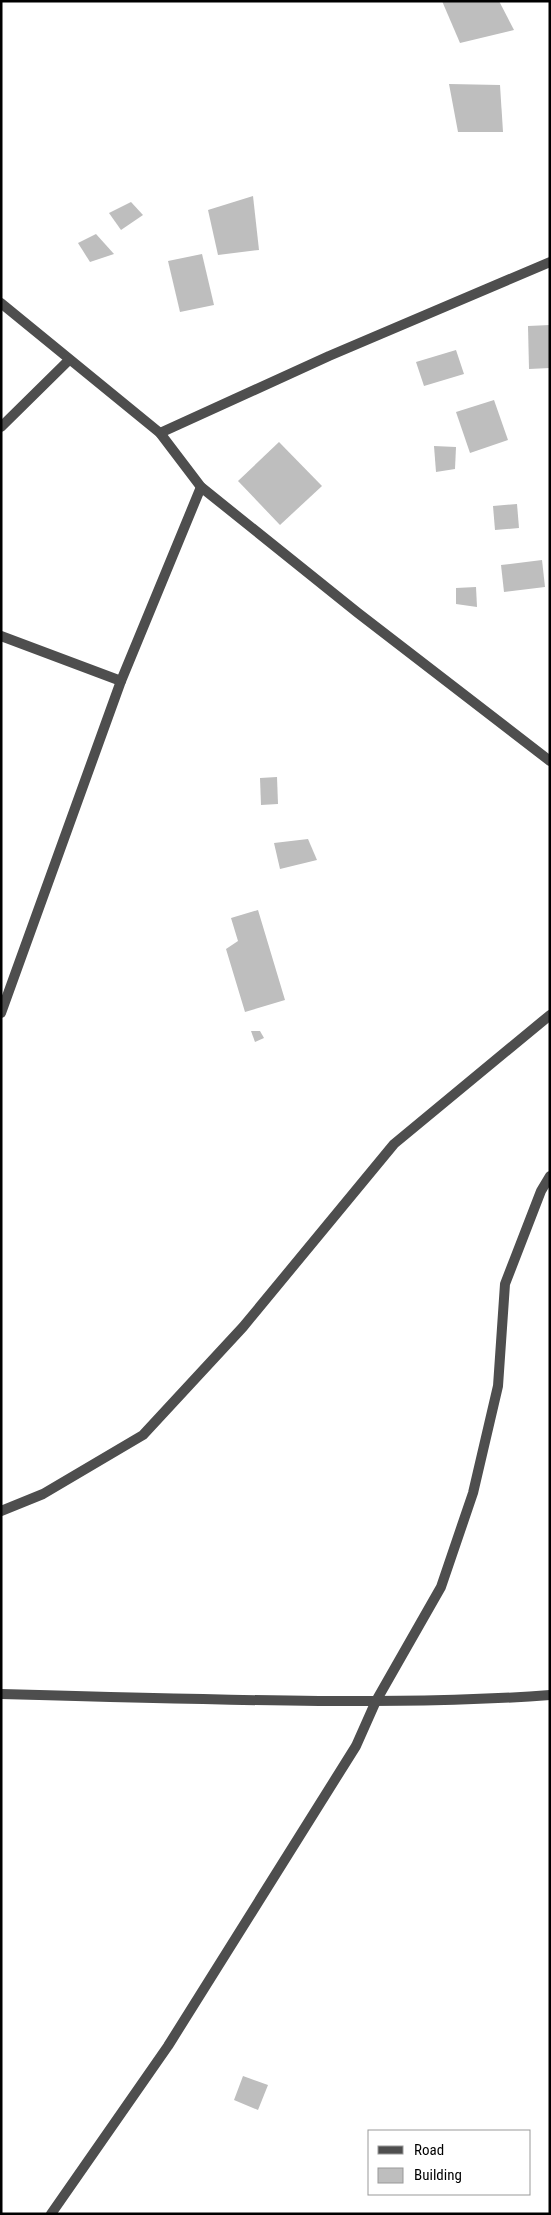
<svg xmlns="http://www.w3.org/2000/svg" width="551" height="2215" viewBox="0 0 551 2215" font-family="'Roboto Condensed',sans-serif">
	<rect width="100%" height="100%" fill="#fff"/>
	<g fill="#bebebe">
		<path d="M442,1H499L514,30L460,43Z"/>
		<path d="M449,84L500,85L503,132H458Z"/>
		<path d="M253,196L259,250L218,255L208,210Z"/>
		<path d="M131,202L143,215L121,230L109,213Z"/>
		<path d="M96,234L114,254L90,262L78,243Z"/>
		<path d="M202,254L214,305L180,312L168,261Z"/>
		<path d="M550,325V368L529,369L528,326Z"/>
		<path d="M456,350L464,374L424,386L416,362Z"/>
		<path d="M494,400L508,440L470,453L456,412Z"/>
		<path d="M279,442L322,486L280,525L238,481Z"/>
		<path d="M434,446L456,447L455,469L436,472Z"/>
		<path d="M517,504L519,528L495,530L493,506Z"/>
		<path d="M542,560L545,587L504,592L501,565Z"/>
		<path d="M476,587L477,607L456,604V588Z"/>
		<path d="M277,777L278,804L261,805L260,778Z"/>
		<path d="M308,839L317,860L280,869L274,843Z"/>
		<path d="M258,910L285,1000L245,1012L226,949L238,941L231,918Z"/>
		<path d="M251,1031H260L264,1038L255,1042Z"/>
		<path d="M243,2076L268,2085L258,2110L234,2100Z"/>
	</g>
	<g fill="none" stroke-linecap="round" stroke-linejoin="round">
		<g stroke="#4e4e4e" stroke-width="10">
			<path d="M1,303L160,433L201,487L358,613L550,761"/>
			<path d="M1,427L69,360"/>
			<path d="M160,433L329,356L550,262"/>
			<path d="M1,636L121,681"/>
			<path d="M1,1013L121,681L201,487"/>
			<path d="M1,1511L43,1494L143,1435L243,1327L394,1144L550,1015"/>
			<path d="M1,1694C107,1697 213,1700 319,1701C396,1701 473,1701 550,1695"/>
			<path d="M51,2214L168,2046L356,1746L376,1701L441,1587L473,1493L498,1386L505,1284L541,1191L550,1176"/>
		</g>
	</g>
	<rect width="551" height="2215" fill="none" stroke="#000000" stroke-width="5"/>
	<rect x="368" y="2130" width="162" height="65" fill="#ffffff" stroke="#999999"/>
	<rect x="378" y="2146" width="25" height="8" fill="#4e4e4e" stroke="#999999"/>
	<text x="414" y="2155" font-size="15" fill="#000000">Road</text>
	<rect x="378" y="2168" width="25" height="15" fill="#bebebe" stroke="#999999"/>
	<text x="414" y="2180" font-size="15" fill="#000000">Building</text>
</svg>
